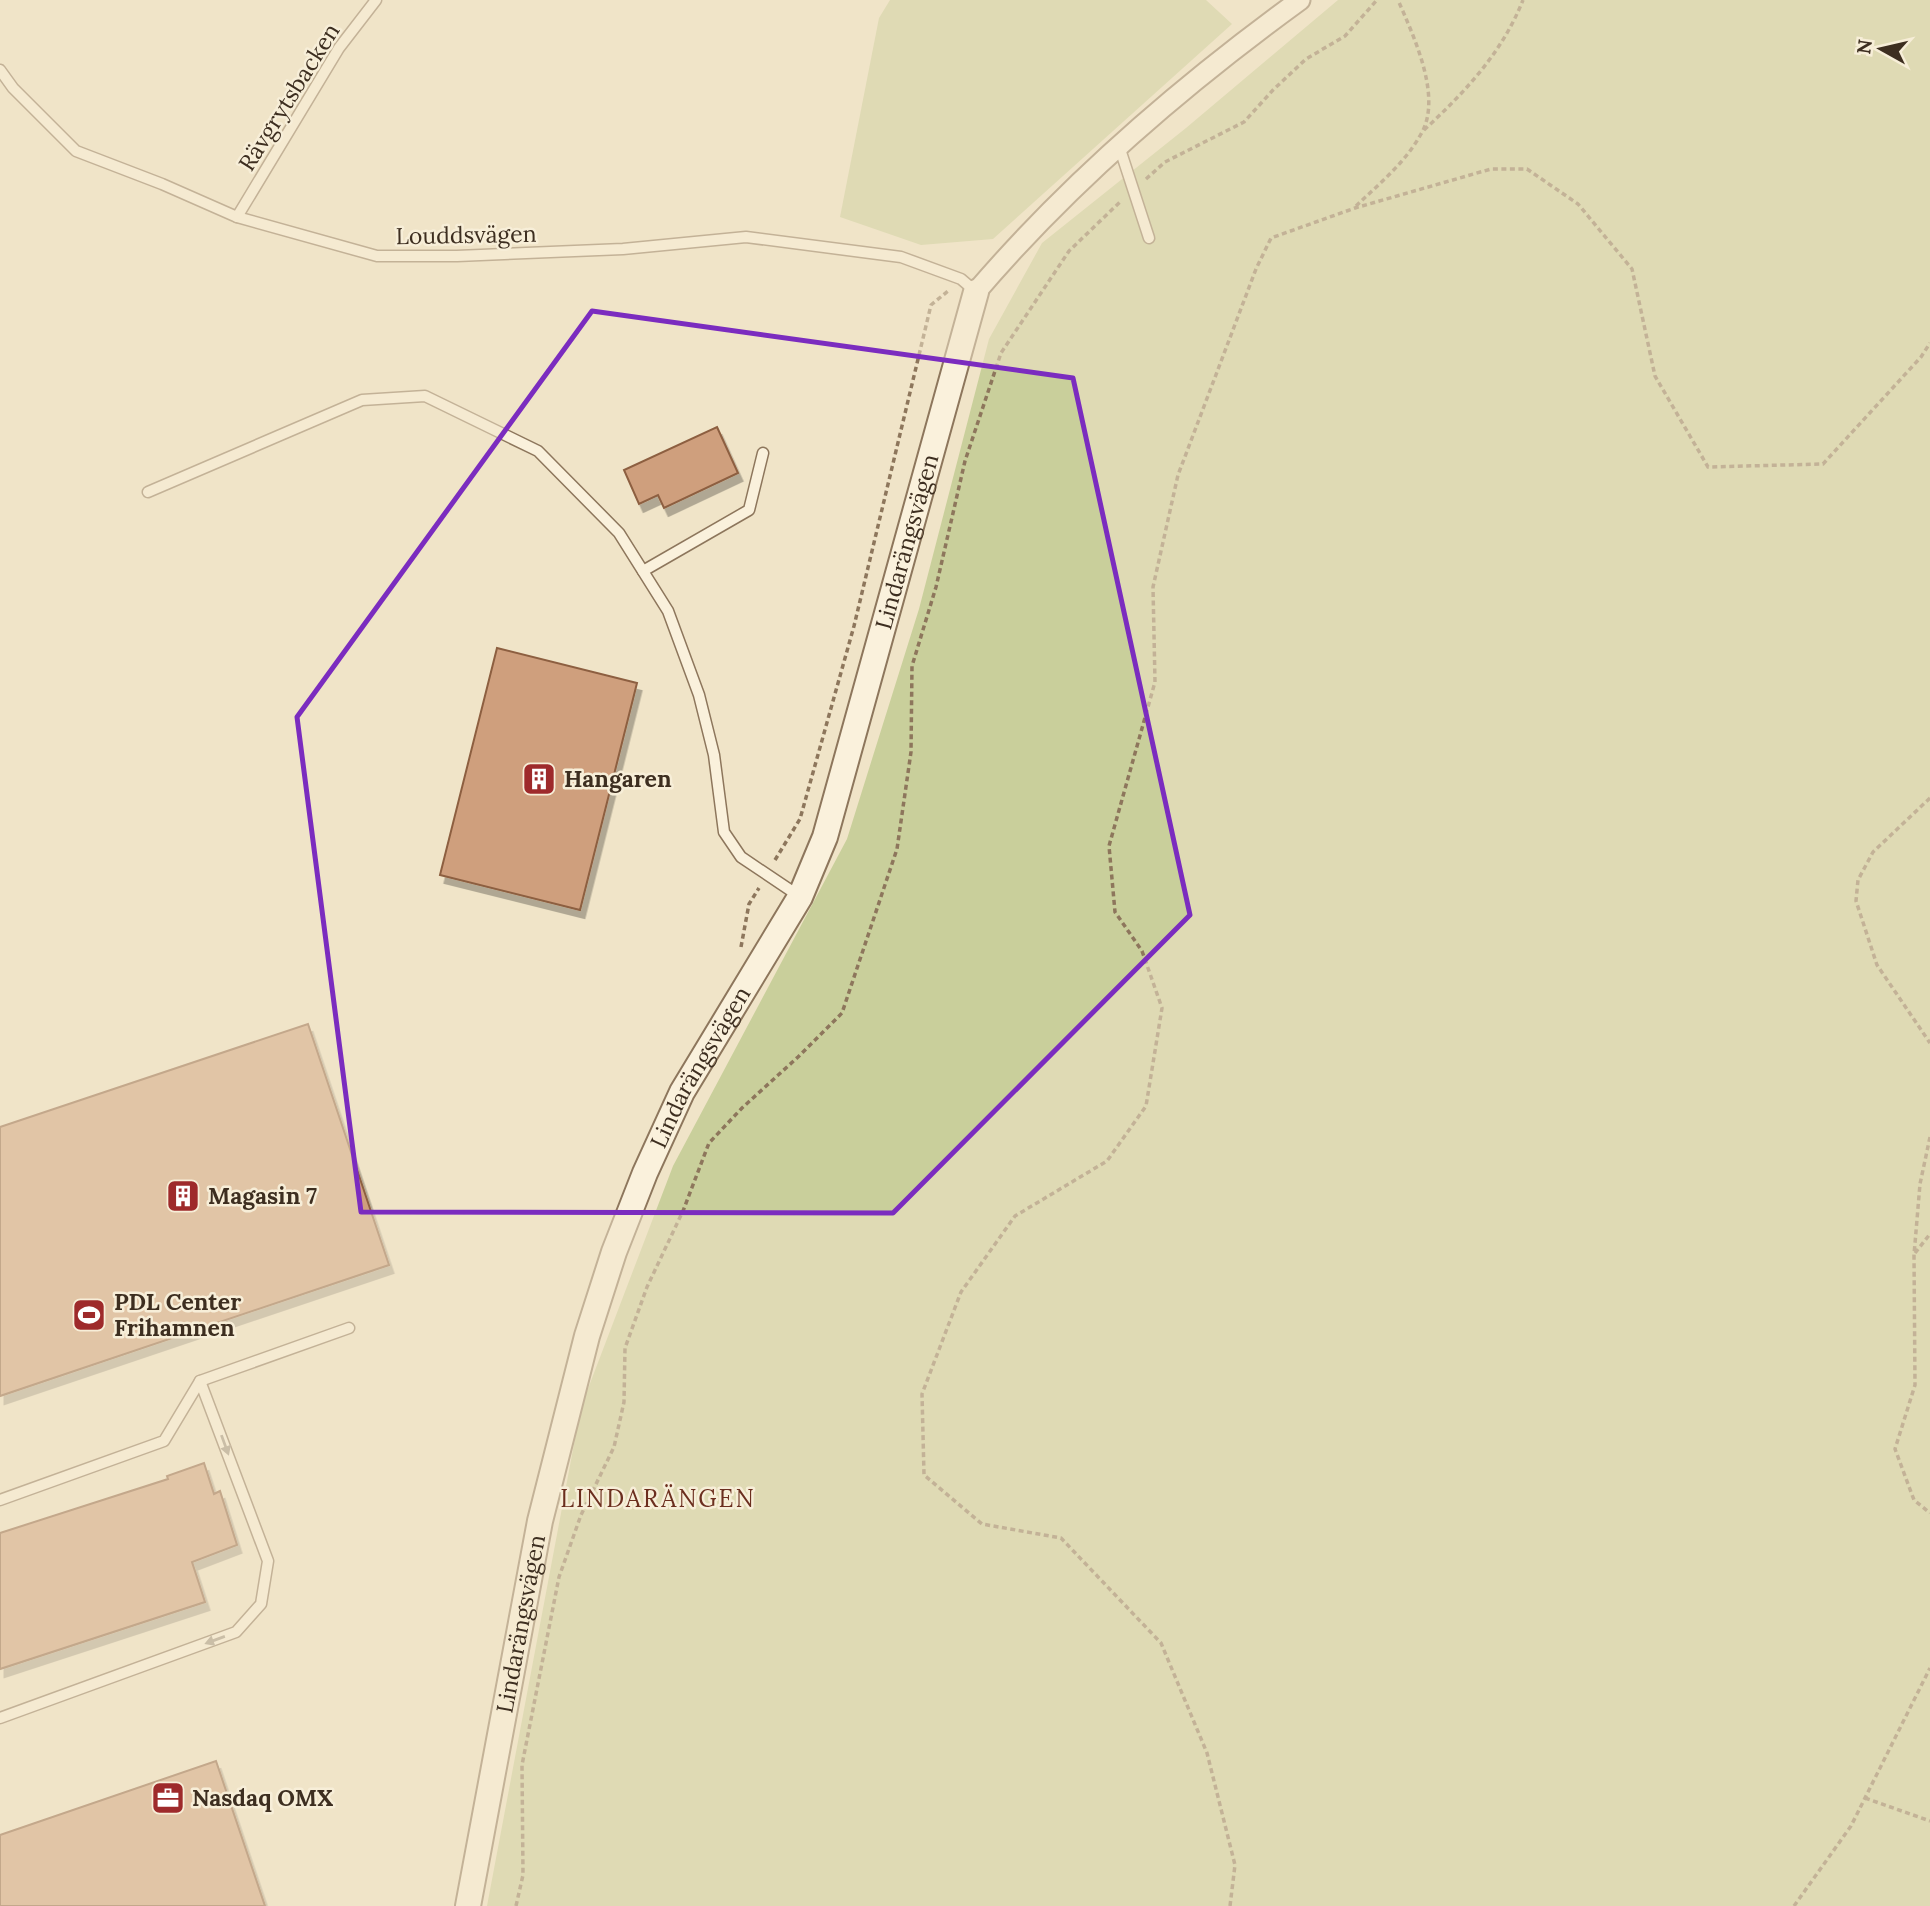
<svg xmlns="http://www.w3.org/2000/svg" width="1930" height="1906" viewBox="0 0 1930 1906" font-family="Lora,serif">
	<defs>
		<filter id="shadow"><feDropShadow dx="4.5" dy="8" stdDeviation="0" flood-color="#0004"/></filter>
	</defs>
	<rect width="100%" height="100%" fill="#f0e4c8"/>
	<g fill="#c9cf9b">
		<path d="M890,0H1206L1232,24L993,239L921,245L840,217L879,18Z"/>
		<path d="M1338,0H1930V1906H487L581,1407L673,1166L847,839L919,609L989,339L1042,243L1186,128Z"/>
	</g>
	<g fill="#cf9f7d" stroke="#8d5f41" stroke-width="2" filter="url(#shadow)">
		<path d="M717,427L738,473L664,508L658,495L639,504L624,470Z"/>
		<path d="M497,648L637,683L580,910L440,875Z"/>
		<path d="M308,1024L389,1265L0,1396V1127Z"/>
		<path d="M204,1463L214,1494L220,1491L237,1545L192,1562L205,1602L0,1669V1533L168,1479L167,1476Z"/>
		<path d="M216,1761L265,1906H0V1835Z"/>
	</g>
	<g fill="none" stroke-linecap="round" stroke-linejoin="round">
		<defs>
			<g id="service">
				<path d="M0,70L13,88L76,151L162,184L237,217L377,256H457L623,249L746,237L901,257L961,279L975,291"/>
				<path d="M1119,146L1149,238"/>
				<path d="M237,217L339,48L376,0"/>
				<path d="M148,492L362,400L425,396L538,451L619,533L668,611L699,695L714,755L724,832L741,857L799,896"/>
				<path d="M643,571L749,510L763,453"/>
				<path d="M0,1500L164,1441L200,1381L349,1328"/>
				<path d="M0,1718L236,1632L261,1604L268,1561L200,1381"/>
			</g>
			<path id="minor" d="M976,292C1070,182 1183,85 1300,0"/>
			<g id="tertiary">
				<path id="s1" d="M468,1906L540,1521L587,1336L614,1252L645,1173L682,1092L800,897L825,837L976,292"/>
			</g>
		</defs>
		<use href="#service" stroke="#8d765c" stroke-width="13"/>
		<use href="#minor" stroke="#8d765c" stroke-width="23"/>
		<use href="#tertiary" stroke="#8d765c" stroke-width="28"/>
		<g stroke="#8d765c" stroke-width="3.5" stroke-dasharray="5 3.5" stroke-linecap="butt">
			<path d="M1424,130C1465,92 1502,53 1523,0"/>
			<path d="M1146,179L1165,162L1244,122L1273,90L1306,59L1345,36L1377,0"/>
			<path d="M1356,206C1379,184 1405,163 1421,134C1443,97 1413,35 1398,0"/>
			<path d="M1930,798L1873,852L1858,880L1856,901L1877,965L1930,1043"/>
			<path d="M775,860L800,819L854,626L931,305L948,291"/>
			<path d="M741,947L749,904L759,888"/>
			<path d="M1930,1137L1920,1184L1914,1255L1915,1385L1895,1449L1914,1500L1930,1513"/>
			<path d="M1915,1253L1930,1234"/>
			<path d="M1865,1798L1930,1821"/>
			<path d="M516,1906L523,1875L522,1765L559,1577L581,1515L614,1447L624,1402L625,1348L647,1287L683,1211L709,1143L742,1108L798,1057L842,1013L897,849L911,752L912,666L936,587L965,461L1001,353L1069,251L1122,200"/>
			<path d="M1230,1906L1235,1865L1207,1753L1161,1643L1061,1538L982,1524L924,1475L922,1394L961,1292L1015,1216L1107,1161L1146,1106L1162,1008L1142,951L1115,912L1109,846L1155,682L1153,587L1178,475L1256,269L1271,238L1355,208L1491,169H1527L1578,204L1632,269L1655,376L1708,467L1823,464L1921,357L1930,343"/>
			<path d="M1794,1906L1851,1826L1930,1668"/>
		</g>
		<use href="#service" stroke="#faf1dc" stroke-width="10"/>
		<use href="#minor" stroke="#faf1dc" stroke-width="19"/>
		<use href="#tertiary" stroke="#faf1dc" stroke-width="24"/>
	</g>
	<defs><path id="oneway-solid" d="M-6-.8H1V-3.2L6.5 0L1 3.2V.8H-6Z" transform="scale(1.75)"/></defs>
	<g fill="#9c907e">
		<use href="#oneway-solid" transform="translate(225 1445) rotate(70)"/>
		<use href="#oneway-solid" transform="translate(215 1640) rotate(160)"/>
	</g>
	<path d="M0 0H1930V1906H0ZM592,311L1073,378L1190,915L893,1213L361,1212L297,717Z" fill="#f0e4c8" fill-opacity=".55" fill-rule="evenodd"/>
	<path fill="none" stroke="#7b2cbf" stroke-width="5" stroke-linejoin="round" d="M592,311L1073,378L1190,915L893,1213L361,1212L297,717Z"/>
	<defs>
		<symbol id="building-square" viewBox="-11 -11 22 22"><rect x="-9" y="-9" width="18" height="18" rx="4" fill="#9e2a2b" stroke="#f7eed8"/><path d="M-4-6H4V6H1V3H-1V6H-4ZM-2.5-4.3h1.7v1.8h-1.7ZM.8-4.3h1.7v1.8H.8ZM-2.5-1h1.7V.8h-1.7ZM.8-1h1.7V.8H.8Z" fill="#fff"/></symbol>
		<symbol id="stadium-square" viewBox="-11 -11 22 22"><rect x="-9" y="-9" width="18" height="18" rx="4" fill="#9e2a2b" stroke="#f7eed8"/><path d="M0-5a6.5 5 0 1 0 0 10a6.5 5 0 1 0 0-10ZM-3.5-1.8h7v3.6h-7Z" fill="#fff"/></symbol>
		<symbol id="office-square" viewBox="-11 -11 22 22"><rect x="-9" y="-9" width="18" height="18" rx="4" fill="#9e2a2b" stroke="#f7eed8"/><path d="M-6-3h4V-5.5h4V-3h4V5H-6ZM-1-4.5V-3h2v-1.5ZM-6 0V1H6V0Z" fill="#fff"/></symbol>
	</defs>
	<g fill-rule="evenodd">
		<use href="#building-square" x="520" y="760" width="38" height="38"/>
		<use href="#building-square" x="164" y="1177" width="38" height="38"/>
		<use href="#stadium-square" x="70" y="1296" width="38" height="38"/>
		<use href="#office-square" x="149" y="1779" width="38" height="38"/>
	</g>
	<g text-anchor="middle" stroke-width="5" stroke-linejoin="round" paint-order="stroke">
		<g font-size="23" fill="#3d2e20" stroke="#f7eed8">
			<text transform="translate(289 97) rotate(-58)" y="8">Rävgrytsbacken</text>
			<text transform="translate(466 235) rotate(-1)" y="8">Louddsvägen</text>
			<text dy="8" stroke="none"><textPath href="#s1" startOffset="1444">Lindarängsvägen</textPath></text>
			<text dy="8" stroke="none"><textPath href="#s1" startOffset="875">Lindarängsvägen</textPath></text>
			<text dy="8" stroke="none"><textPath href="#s1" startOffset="287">Lindarängsvägen</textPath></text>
		</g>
		<g font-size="23" font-weight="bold" fill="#3d2e20" stroke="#f7eed8" text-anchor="start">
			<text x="564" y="787">Hangaren</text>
			<text x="208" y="1204">Magasin 7</text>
			<text x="114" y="1310">PDL Center<tspan x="114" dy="26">Frihamnen</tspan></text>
			<text x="192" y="1806">Nasdaq OMX</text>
		</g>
		<g font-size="24" letter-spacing="2" fill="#6b2e1e" stroke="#f7eed8">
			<text x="658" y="1507">LINDARÄNGEN</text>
		</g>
	</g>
	<g transform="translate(1881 49) rotate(278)" stroke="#f7eed8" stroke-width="5" paint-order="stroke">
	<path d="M0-5L12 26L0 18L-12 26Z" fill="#3d2e20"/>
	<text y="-10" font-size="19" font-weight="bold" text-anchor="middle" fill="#3d2e20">N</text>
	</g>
</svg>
